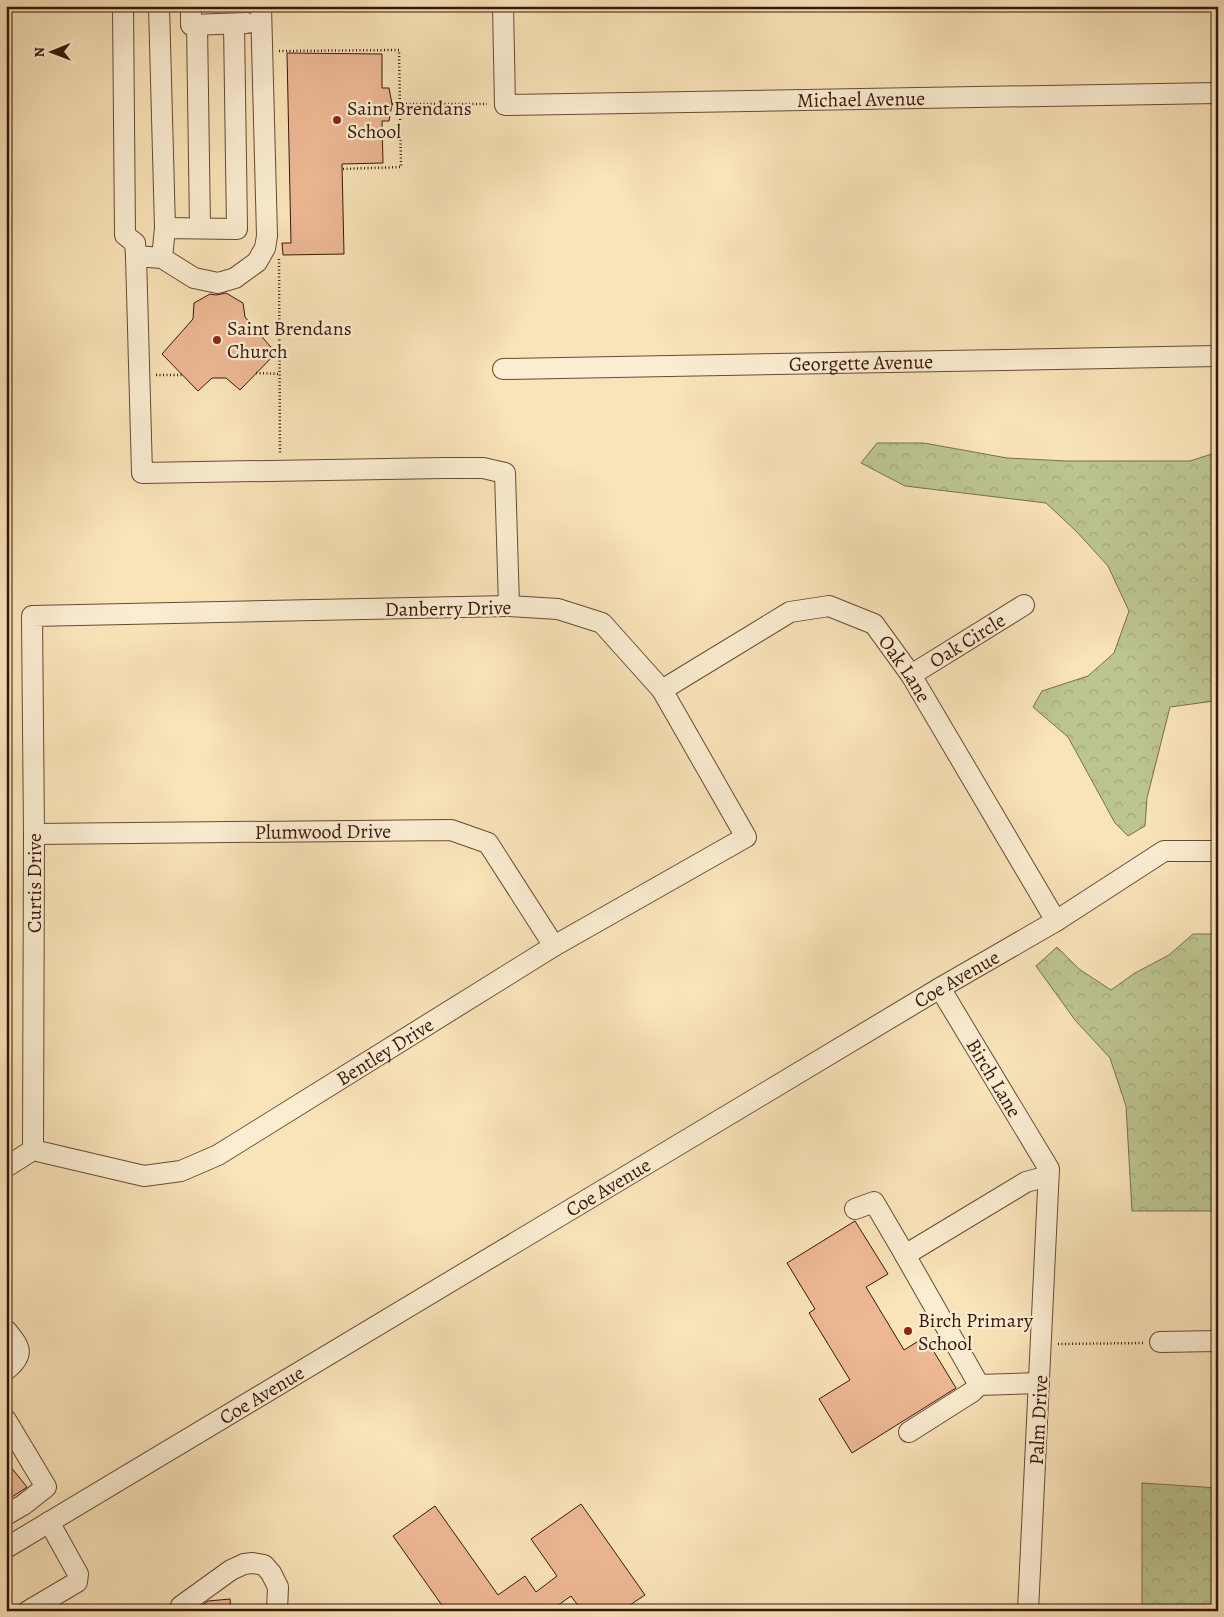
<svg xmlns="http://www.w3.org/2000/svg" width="1224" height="1617" viewBox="0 0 1224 1617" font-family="Alegreya,serif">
	<defs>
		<pattern id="forest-crowns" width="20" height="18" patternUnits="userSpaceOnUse" patternTransform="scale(1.25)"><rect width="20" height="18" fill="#bcc490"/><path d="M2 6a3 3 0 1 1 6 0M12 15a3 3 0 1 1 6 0" fill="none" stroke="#a2a87b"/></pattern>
	</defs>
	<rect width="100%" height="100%" fill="#f9e3b9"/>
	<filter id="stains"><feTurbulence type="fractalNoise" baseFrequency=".004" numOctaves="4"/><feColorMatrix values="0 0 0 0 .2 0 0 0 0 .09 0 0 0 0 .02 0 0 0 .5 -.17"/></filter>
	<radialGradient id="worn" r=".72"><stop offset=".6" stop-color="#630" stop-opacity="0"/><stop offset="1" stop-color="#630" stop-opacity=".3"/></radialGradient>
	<g fill="url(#forest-crowns)" stroke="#7a6e4d">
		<path d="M904,6H1087L1052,8H923Z"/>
		<path d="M877,443H924L1007,458L1067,461H1190L1218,452V705L1214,701L1170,707L1147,798L1145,826L1128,836L1115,823L1068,737L1033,707L1042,691L1088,676L1114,653L1129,611L1108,566L1076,531L1046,503L905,486L861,463Z"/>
		<path d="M1193,934H1218V1211H1132L1126,1106L1110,1058L1075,1020L1036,966L1057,947L1079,969L1111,990L1135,973L1169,955Z"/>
		<path d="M1142,1483L1218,1488V1611H1142Z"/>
	</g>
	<g fill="#edb794" stroke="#38170a">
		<path d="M287,53L382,54V88H389L392,104L389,121H382L383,163L342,164L344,254L283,255L282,243H291Z"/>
		<path d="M226,293L243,303L245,317L276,353L240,390L226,378H212L198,391L162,354L193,319L194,303L210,294L216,295Z"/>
		<path d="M855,1221L888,1274L866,1287L904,1350L925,1337L956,1388L852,1453L819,1399L850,1380L809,1313L815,1309L787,1263Z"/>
		<path d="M6,1461L27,1487L6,1501Z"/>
		<path d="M581,1504L645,1595L630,1605L635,1611H582L571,1596L550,1611H446L393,1536L435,1506L498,1595L525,1576L536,1592L557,1576L531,1539Z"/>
		<path d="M230,1599L231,1611H195L208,1601Z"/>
	</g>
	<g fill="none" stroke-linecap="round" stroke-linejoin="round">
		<defs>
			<g id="minor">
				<path d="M123,6L125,235L135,243L136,256"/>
				<path d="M159,6L165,228"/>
				<path d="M191,6V25L247,23"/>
				<path d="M261,6L267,236L265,248L257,262L235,278L218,283L194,278L162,258L136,256L142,473L444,468H483L505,473L509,606"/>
				<path id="s1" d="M503,6L505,105L1218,93"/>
				<path d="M197,24L200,228"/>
				<path d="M162,258L165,228L237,229L234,24"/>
				<path id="s2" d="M503,369L1218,356"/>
				<path id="s3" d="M911,675L1024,605"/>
				<path id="s4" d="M662,690L790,612L829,606L874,624L911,675L1056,921"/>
				<path id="s5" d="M34,834L451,830L488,843L554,946"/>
				<path id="s6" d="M940,988L1049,1169L1028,1611"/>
				<path id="s7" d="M6,1167L33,1150L144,1176L181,1171L218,1155L554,946L746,837L662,690L602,623L558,609L509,606L32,616L34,834L33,1150"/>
				<path d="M855,1209L874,1202L905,1255L1026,1182L1048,1176"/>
				<path d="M905,1255L979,1385"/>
				<path d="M6,1330C20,1347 26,1354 6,1370"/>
				<path d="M1160,1342L1218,1341"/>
				<path d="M6,1420L46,1487L23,1505L6,1515"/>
				<path d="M909,1432L972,1392L979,1385L1039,1383"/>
				<path id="s8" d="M6,1548L940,988L1056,921L1164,851H1218"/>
				<path d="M28,1611L77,1582L78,1574L49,1522"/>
				<path d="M181,1611V1606L231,1570L244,1564L253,1563L264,1565L271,1573L278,1587L277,1611"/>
			</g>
		</defs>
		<use href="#minor" stroke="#684a36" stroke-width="22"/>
		<g stroke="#38170a" stroke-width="2.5" stroke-dasharray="1 2.5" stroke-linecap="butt">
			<path d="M279,51L399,50L401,167L342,169"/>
			<path d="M392,104H487"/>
			<path d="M279,259L280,454"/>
			<path d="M256,373L280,374"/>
			<path d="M156,375H182"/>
			<path d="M1058,1344L1144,1343"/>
		</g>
		<use href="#minor" stroke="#fbedd2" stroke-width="20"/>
	</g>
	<g fill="#8f2418" stroke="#fbedd2" stroke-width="2">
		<circle cx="337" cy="120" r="5"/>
		<circle cx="217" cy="340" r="5"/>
		<circle cx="908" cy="1331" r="5"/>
	</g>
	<g text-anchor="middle" stroke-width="4.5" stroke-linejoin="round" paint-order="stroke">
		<g font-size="20" fill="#38170a" stroke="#fbedd2">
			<text dy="7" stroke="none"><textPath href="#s1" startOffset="455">Michael Avenue</textPath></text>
			<text dy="7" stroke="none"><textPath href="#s2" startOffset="358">Georgette Avenue</textPath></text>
			<text transform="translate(448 608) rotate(-1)" y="7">Danberry Drive</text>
			<text dy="7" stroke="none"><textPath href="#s3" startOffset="66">Oak Circle</textPath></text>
			<text dy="7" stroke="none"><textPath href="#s4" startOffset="292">Oak Lane</textPath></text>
			<text dy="7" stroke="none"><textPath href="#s5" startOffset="289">Plumwood Drive</textPath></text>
			<text transform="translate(34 883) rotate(-90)" y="7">Curtis Drive</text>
			<text dy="7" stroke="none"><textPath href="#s8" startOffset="1108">Coe Avenue</textPath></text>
			<text dy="7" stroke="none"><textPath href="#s7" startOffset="420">Bentley Drive</textPath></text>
			<text dy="7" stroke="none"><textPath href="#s6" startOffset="105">Birch Lane</textPath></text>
			<text dy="7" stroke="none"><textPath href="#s8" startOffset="702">Coe Avenue</textPath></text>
			<text dy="7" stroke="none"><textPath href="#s8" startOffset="298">Coe Avenue</textPath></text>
			<text transform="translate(1038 1420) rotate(-87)" y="7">Palm Drive</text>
		</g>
		<g font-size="20" fill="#38170a" stroke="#fbedd2" text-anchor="start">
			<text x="347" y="115">Saint Brendans<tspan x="347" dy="23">School</tspan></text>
			<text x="227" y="335">Saint Brendans<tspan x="227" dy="23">Church</tspan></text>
			<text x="918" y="1327">Birch Primary<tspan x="918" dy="23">School</tspan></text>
		</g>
	</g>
	<rect width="1224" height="1617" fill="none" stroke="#f9e3b9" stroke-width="25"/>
	<rect x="8" y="8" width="1209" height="1602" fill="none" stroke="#38170a" stroke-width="2.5"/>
	<rect x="12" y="12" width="1199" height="1592" fill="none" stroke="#38170a"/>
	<g transform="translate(52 52) rotate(269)" stroke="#fbedd2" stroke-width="4" paint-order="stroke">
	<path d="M0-4L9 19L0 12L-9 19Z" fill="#38170a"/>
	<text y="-8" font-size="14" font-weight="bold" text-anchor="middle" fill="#38170a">N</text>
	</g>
	<rect width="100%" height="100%" filter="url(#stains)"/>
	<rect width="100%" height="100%" fill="url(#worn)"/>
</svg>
